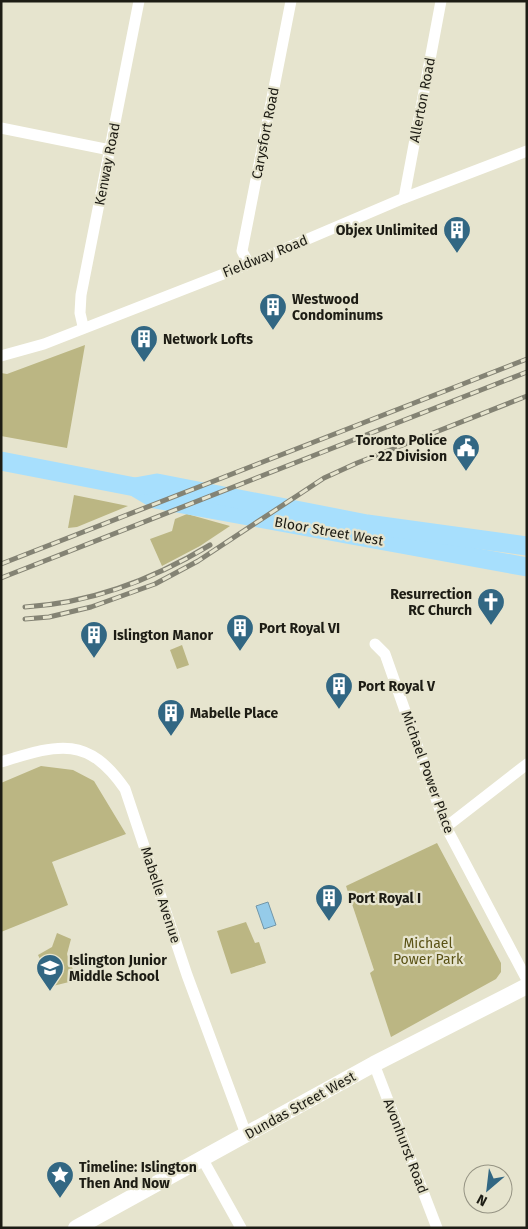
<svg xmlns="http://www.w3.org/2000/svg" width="528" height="1229" viewBox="0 0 528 1229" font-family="'Fira Sans',sans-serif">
	<rect width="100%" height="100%" fill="#e6e4ce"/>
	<g fill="#bbb683">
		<path d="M85,345L67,448L1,436V373L7,374Z"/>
		<path d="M74,495L128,506L77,527L68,528Z"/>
		<path d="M187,514L230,526L200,546L162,566L150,539L172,531L175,519Z"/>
		<path d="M182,645L189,665L177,669L170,650Z"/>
		<path d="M41,766L73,770L94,781L126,834L52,862L68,905L1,932V783Z"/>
		<path d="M437,843L501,963V972L496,979L391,1037L370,973L374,970L346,886Z"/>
		<path d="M246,922L255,943L259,942L266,963L231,974L217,931Z"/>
		<path d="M57,933L71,939L67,954L77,980L53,986L38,955L52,947Z"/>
	</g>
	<path fill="#95cbe9" stroke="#7196a9" d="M268,902L276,925L264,929L256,906Z"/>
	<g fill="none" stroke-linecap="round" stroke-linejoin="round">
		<g stroke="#fff" stroke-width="11">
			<path d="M1,128L110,150"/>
			<path d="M404,198L441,1"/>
			<path d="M249,264L242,251L291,1"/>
			<path d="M83,326L80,313L81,295L139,1"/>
			<path d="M1,356L44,344L249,264L404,198L527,151"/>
			<path d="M375,644L385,654L446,827L527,980"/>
			<path d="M1,762C57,745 87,734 125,789L187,975L246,1134"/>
			<path d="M446,827L527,764"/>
			<path d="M374,1064L437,1228"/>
			<path d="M203,1160L241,1228"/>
		</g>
		<path stroke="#fff" stroke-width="16" d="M76,1228L374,1064L527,986"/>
		<g stroke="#a7dffd" stroke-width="19">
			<path d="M1,461L135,487L155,499L527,567"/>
			<path d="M135,487L157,483L367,524L527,546"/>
		</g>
		<defs>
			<g id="rail">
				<path d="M1,564L527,359"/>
				<path d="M1,578L527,372"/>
				<path d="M25,607C92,603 152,580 210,545"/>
				<path d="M25,619L49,617L91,607L155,584L198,561L324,478L357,463L527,396"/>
			</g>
		</defs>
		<use href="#rail" stroke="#848374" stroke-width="5"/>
		<use href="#rail" stroke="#e6e4ce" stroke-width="3" stroke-dasharray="9" stroke-linecap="butt"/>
	</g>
	<defs>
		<symbol id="building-pin" viewBox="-11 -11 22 30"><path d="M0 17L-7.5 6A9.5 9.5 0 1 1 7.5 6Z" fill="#326783" stroke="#e6e4ce"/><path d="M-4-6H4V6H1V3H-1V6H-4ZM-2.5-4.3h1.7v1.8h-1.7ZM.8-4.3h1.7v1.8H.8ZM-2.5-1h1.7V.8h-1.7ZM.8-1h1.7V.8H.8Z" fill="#fff"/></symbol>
		<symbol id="civic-pin" viewBox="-11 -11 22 30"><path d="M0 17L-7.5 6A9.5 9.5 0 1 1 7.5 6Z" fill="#326783" stroke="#e6e4ce"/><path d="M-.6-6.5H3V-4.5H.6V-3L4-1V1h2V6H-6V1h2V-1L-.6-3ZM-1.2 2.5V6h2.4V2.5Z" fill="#fff"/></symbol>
		<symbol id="church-pin" viewBox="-11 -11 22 30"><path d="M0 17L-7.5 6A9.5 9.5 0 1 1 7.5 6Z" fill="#326783" stroke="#e6e4ce"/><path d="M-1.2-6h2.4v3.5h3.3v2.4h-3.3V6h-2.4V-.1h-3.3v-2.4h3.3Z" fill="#fff"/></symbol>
		<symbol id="school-pin" viewBox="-11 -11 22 30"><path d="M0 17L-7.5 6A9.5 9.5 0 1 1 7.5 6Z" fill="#326783" stroke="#e6e4ce"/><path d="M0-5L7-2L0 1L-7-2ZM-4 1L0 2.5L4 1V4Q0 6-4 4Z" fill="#fff"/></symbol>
		<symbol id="sight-pin" viewBox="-11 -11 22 30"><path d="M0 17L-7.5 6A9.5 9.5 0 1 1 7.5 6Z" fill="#326783" stroke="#e6e4ce"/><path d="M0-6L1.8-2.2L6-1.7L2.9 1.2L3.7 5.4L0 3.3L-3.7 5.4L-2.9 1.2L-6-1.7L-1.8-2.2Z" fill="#fff"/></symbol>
	</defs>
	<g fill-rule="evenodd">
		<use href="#building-pin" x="441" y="214" width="32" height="43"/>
		<use href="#building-pin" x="257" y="291" width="32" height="43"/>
		<use href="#building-pin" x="128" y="323" width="32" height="43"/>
		<use href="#civic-pin" x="450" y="432" width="32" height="43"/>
		<use href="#church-pin" x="475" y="586" width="32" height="43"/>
		<use href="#building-pin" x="224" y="612" width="32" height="43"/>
		<use href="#building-pin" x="78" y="619" width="32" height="43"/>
		<use href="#building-pin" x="323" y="670" width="32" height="43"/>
		<use href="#building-pin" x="155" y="697" width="32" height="43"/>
		<use href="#building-pin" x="313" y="882" width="32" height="43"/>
		<use href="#school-pin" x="34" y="952" width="32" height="43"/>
		<use href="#sight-pin" x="44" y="1159" width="32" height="43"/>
	</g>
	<g text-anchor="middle" stroke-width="4.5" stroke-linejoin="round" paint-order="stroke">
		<g font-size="14" fill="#1d1c14" stroke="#e6e4ce">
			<text transform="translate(422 100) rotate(-79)" y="5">Allerton Road</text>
			<text transform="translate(265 133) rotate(-79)" y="5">Carysfort Road</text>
			<text transform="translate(107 164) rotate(-79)" y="5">Kenway Road</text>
			<text transform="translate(265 256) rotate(-22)" y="5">Fieldway Road</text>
			<text transform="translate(329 531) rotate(10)" y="5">Bloor Street West</text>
			<text transform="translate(428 772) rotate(70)" y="5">Michael Power Place</text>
			<text transform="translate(161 895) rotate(72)" y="5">Mabelle Avenue</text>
			<text transform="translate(300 1105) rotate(-29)" y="5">Dundas Street West</text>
			<text transform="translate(406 1146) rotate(69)" y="5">Avonhurst Road</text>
		</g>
		<g font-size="14" font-weight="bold" fill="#1d1c14" stroke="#e6e4ce" text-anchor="start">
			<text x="438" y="235" text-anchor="end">Objex Unlimited</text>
			<text x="292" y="304">Westwood<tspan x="292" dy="16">Condominums</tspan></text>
			<text x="163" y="344">Network Lofts</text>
			<text x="447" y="445" text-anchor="end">Toronto Police<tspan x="447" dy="16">- 22 Division</tspan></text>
			<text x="472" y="599" text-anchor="end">Resurrection<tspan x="472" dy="16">RC Church</tspan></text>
			<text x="259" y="633">Port Royal VI</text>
			<text x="113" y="640">Islington Manor</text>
			<text x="358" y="691">Port Royal V</text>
			<text x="190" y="718">Mabelle Place</text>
			<text x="348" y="903">Port Royal I</text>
			<text x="69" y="965">Islington Junior<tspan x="69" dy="16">Middle School</tspan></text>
			<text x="79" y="1172">Timeline: Islington<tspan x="79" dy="16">Then And Now</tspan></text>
		</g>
		<g font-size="14" fill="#5a5215" stroke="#e6e4ce">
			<text x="428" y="948">Michael<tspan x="428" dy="16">Power Park</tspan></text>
		</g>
	</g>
	<rect width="528" height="1229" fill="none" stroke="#1d1c14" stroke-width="5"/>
	<g transform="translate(488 1189) rotate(208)"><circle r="24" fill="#e6e4ce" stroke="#969484"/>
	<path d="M0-4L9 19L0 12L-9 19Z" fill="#326783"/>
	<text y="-8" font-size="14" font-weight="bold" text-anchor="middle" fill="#1d1c14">N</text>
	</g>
</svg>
